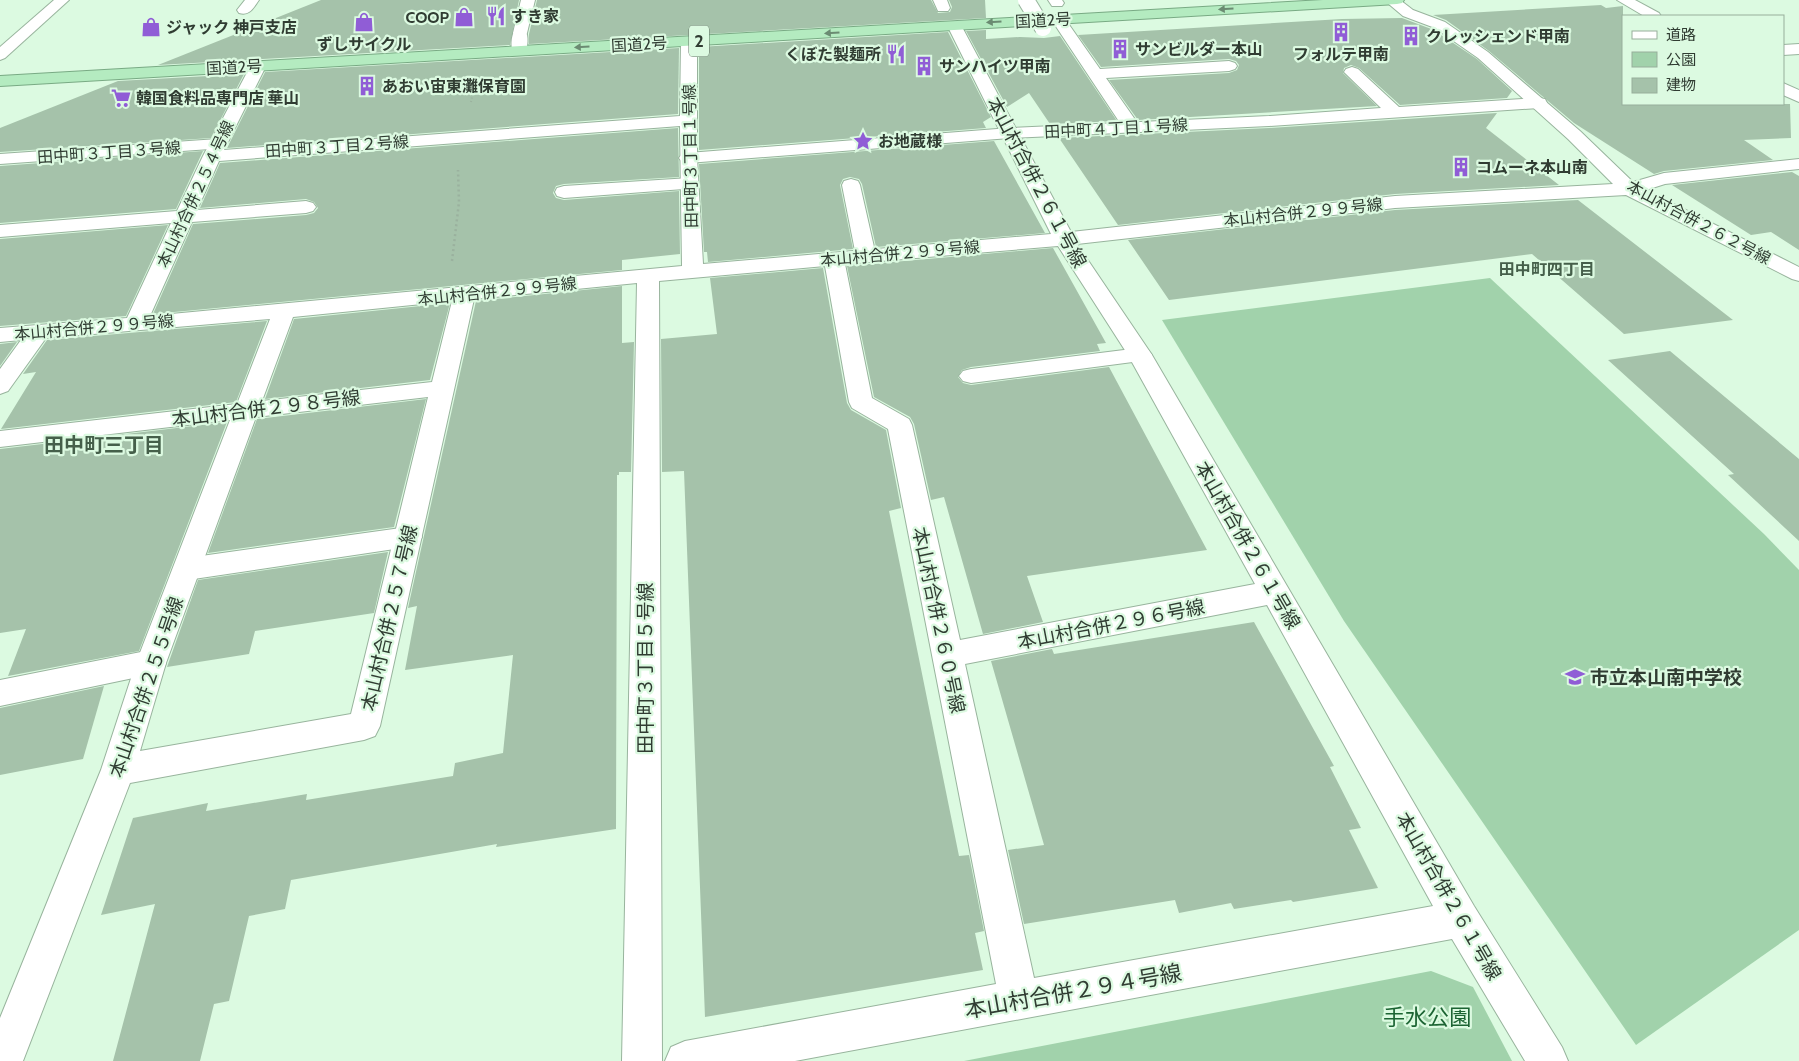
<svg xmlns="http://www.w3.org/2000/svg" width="1799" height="1061" viewBox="0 0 1799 1061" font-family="Cabin,'Noto Sans JP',sans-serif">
	<rect width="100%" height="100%" fill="#dcfae1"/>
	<g fill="#a1d2ab">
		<path d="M1490,278L1764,534L1799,570V930L1636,1045L1344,621L1162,320Z"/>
		<path d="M1431,971L1473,987L1512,1061H964Z"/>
	</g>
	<g fill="#a5c2aa">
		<path d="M321,0H519L510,45L158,65Z"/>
		<path d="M537,0H931L938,13L950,12L952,7L949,0H985L986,18L529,44V34Z"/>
		<path d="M1601,5L1606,8L1623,6V104H1790L1791,138L1744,140L1773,160L1664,171L1654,174L1574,123L1489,51L1446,20L1433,15Z"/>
		<path d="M1402,18L1434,30L1477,59L1512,91L1507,98L1400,105L1359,68L1351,65L1344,68L1343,73L1377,106L1138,120L1109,80L1229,73L1237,70L1239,65L1236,61L1229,59L1101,67L1078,35L1342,19Z"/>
		<path d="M986,30V39L1020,37L1044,38L1060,36L1117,121L1050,124L1029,93L1007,107L966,31Z"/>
		<path d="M948,32L991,117L983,122L986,128L699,150V47Z"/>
		<path d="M679,48L678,114L227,148L265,72Z"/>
		<path d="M244,74L211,138L0,152V128L118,81Z"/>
		<path d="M1497,113L1486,128L1559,185L1395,194L1118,225L1059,138L1269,128Z"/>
		<path d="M678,128L679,177L564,184L556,186L553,193L556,198L564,200L679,191L680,254L622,260V270L153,314L193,224L306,215L314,213L318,208L314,202L306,199L200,208L220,163Z"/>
		<path d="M994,141L1045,233L876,247L862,184L859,179L850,177L843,179L840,185L853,249L708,262L707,252H704L699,164Z"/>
		<path d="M203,151L176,209L0,223V166Z"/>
		<path d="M1792,172L1799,176V250L1771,232L1751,235L1672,185Z"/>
		<path d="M1578,200L1733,320L1624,334L1532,254L1169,300L1128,240L1395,210Z"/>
		<path d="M168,225L126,316L0,326V239Z"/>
		<path d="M1053,248L1106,343L1097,344L1100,351L971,367L962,370L958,377L963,383L971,385L1109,367L1207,550L1027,576L1043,622L983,634L944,497L931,500L914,424L910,417L874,397L847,266Z"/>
		<path d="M823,268L847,403L851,410L886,430L901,508L889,511L959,856L969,855L984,931L975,933L983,970L705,1017L684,471L662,472L661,339L717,334L710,278Z"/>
		<path d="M622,286V343L634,342L631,472H619V475H617L616,829L496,847L497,844L291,880L285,909L249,916L229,1001L214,1004L200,1061H113L155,904L101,915L133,818L208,803L206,811L307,794L306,800L453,776L455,763L503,753L513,655L405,670L417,606L408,608L476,301Z"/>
		<path d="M450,303L430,380L265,399L294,319Z"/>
		<path d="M267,321L236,402L1,429L36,372L23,374L47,340Z"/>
		<path d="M17,342L0,366V344Z"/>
		<path d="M1670,351L1799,459V541L1728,475L1734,474L1608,360Z"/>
		<path d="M426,399L394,527L208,553L257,419Z"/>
		<path d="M227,422L139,651L8,676L26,629L0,633V449Z"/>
		<path d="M388,552L374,613L255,631L249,654L167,667L198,580Z"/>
		<path d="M1254,622L1334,766L1330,767L1361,828L1349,830L1378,888L1293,902L1291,900L1234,909L1231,903L1179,913L1175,900L1024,924L1008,850L1044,845L991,661L1052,649L1054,654Z"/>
		<path d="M104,686L83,759L0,775V708Z"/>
	</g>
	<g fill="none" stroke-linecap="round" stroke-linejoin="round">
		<defs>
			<g id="service">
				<path d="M245,0H259C253,8 250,16 239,13L237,10Z"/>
				<path d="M1048,0H1062L1064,3L1062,6H1052Z"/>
				<path d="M1352,67L1358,69L1399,107L1539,98L1545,99L1547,103L1545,107L1539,108L1269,126L1010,138L688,163L682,162L679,158L682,154L688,153L1010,128L1269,116L1381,108L1344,72L1346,69Z"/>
				<path d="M218,139L224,140L227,144L224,148L0,164V154Z"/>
				<path d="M690,178L697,180L699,184L697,188L564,198L557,196L555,192L557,188L564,186Z"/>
				<path d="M851,179L858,181L860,185L876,256L873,260L866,262L859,260L856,256L842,185L844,181Z"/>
				<path d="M1140,348L1148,350L1152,355L1148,360L971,383L963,381L959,376L963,371L971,369Z"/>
				<path d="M408,527L418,530L422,537L418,544L408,547L187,580L177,577L173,569L177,561L187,558Z"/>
				<path d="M151,650L162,654L166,663L162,672L0,706V680Z"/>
			</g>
			<path id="pedestrian" d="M521,0H535L527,33L525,36H515L513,33Z"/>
			<g id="minor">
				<path d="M933,0H947L950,8L948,11H938Z"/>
				<path d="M1384,0H1400L1413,10L1445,22L1488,52L1580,131L1633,182L1664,173L1799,159V169L1665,184L1646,190L1799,267V281L1792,279L1626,195L1395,208L1077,244L1152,355L1474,906L1562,1047L1568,1061H1525L1452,939L795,1061H665L671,1047L685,1041L996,984L888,429L852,408L849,402L825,266L659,281L662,1061H622L637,283L474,299L380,726L375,736L364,740L130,783L23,1061H0V1018L101,770L136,663L230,420L0,447V431L237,404L270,319L46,338L8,391L0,394V369L21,340L0,342V328L127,318L171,223L0,237V225L177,211L203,156L252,63H264L266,66L224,150L680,116L681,42L684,39H694L697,42V158L703,264L1051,234L947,25L949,22H959L961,25L1071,232L1395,196L1613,184L1568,139L1478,58L1435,28L1403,16ZM680,126L682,266L150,316L192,222L306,213L313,211L316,207L313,203L306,201L197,210L219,161ZM1058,246L1128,355L1255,584L960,640L912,425L909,419L872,398L845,264ZM452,301L432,382L262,401L293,317ZM428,397L351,714L140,751L166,663L256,417ZM1267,605L1433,906L1034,978L965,664Z"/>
				<path d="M1617,0H1635L1659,13L1661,16H1644Z"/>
				<path d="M1058,15L1063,16L1100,69L1229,61L1235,63L1237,66L1235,69L1229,71L1106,78L1141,128L1138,132L1132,133L1126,132L1051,19L1053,16Z"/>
				<path d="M520,29L525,30C529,35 528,49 524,54H514C510,49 511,35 515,30Z"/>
				<path d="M1799,44V54L1783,55V45Z"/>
				<path d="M1783,83L1799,90V102L1783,95Z"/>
			</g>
			<path id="tertiary" d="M54,0H69L5,58L0,60V47Z"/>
			<path id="trunk" d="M1323,0H1404L1402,3L1397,4L0,86V76Z"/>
		</defs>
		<use href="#service" stroke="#98b49d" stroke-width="2"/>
		<use href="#pedestrian" stroke="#98b49d" stroke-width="2"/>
		<use href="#minor" stroke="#98b49d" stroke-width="2"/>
		<use href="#tertiary" stroke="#98b49d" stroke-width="2"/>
		<use href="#trunk" stroke="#79aa84" stroke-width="2"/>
		<path stroke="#9ab19e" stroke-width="2" stroke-dasharray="1 2.5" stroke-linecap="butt" d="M471,102L474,87"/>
		<path stroke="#9ab19e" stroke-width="2.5" stroke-dasharray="2 3" stroke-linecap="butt" d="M452,261L459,202L458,170"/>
		<use href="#service" fill="#fff" fill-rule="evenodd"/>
		<use href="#pedestrian" fill="#fff" fill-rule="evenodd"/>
		<use href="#minor" fill="#fff" fill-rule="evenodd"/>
		<use href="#tertiary" fill="#fff" fill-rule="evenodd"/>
		<use href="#trunk" fill="#b4ebc0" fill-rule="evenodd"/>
		<defs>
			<path id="pedestrian-bridge" d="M1026,0L1043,28"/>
		</defs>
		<use href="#pedestrian-bridge" stroke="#98b49d" stroke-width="18" stroke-linecap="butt"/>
		<use href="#pedestrian-bridge" stroke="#fff" stroke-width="16"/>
	</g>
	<defs><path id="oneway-solid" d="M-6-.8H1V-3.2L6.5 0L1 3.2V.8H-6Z" transform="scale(1.25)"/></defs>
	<g fill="#6b8b72">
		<use href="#oneway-solid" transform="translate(1226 9) rotate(177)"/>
		<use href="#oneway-solid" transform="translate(994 22) rotate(177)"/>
		<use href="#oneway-solid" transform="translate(832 33) rotate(176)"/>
		<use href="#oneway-solid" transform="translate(582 47) rotate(177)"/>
	</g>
	<defs>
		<symbol id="restaurant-bare" viewBox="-9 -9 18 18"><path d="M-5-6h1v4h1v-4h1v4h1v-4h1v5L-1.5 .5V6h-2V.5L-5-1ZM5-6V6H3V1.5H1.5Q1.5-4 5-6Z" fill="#905dd6" stroke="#dcfae1" stroke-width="2.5" paint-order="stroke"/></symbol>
		<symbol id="shop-bare" viewBox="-9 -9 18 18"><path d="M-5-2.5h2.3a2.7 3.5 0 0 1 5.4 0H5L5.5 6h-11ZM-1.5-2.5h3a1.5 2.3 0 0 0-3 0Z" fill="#905dd6" stroke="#dcfae1" stroke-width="2.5" paint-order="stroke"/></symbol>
		<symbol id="building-bare" viewBox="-9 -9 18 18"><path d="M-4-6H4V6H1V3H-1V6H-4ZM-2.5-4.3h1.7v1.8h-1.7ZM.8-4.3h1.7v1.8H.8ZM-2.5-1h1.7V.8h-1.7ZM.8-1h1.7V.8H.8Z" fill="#905dd6" stroke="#dcfae1" stroke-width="2.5" paint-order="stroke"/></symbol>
		<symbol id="supermarket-bare" viewBox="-9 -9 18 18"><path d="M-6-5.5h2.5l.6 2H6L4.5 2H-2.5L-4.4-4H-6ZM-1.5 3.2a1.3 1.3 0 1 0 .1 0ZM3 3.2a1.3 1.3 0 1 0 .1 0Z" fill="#905dd6" stroke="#dcfae1" stroke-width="2.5" paint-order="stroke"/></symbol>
		<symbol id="sight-bare" viewBox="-9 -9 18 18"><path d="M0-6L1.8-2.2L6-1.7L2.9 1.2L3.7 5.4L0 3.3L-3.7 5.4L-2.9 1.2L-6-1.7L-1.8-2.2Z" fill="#905dd6" stroke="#dcfae1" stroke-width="2.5" paint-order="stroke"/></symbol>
		<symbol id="school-bare" viewBox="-9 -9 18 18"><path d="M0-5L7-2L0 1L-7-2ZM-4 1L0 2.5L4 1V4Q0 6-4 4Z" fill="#905dd6" stroke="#dcfae1" stroke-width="2.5" paint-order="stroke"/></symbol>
	</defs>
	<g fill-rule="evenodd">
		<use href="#restaurant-bare" x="482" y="2" width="28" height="28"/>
		<use href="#shop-bare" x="450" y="3" width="28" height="28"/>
		<use href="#shop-bare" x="350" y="8" width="28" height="28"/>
		<use href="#shop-bare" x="137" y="13" width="28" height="28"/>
		<use href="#building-bare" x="1327" y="18" width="28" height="28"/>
		<use href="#building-bare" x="1397" y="22" width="28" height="28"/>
		<use href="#building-bare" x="1106" y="35" width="28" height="28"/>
		<use href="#restaurant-bare" x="882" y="40" width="28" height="28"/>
		<use href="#building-bare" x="910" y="52" width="28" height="28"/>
		<use href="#building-bare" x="353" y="72" width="28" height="28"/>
		<use href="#supermarket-bare" x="107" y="84" width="28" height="28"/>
		<use href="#sight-bare" x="849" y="127" width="28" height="28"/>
		<use href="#building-bare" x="1447" y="153" width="28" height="28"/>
		<use href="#school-bare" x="1561" y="663" width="28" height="28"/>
	</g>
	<g text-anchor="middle" stroke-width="4.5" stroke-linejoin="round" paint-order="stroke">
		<g font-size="16" font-weight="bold" fill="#303c32" stroke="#dcfae1" text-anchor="start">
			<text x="511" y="22">すき家</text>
			<text x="449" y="23" text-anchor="end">COOP</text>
			<text x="166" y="33">ジャック 神戸支店</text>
			<text x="1426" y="42">クレッシェンド甲南</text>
			<text x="364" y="50" text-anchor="middle">ずしサイクル</text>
			<text x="1135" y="55">サンビルダー本山</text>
			<text x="881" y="60" text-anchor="end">くぼた製麺所</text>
			<text x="1341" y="60" text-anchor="middle">フォルテ甲南</text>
			<text x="939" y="72">サンハイツ甲南</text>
			<text x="382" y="92">あおい宙東灘保育園</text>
			<text x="136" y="104">韓国食料品専門店 華山</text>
			<text x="878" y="147">お地蔵様</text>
			<text x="1476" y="173">コムーネ本山南</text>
		</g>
		<g font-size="16" fill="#303c32" stroke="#dcfae1">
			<text transform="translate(1043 20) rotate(-3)" y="6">国道2号</text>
			<text transform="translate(639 44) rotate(-3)" y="6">国道2号</text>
			<text transform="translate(234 67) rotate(-3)" y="6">国道2号</text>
			<text transform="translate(1116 128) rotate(-3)" y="6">田中町４丁目１号線</text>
			<text transform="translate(337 146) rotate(-4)" y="6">田中町３丁目２号線</text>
			<text transform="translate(109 152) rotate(-4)" y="6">田中町３丁目３号線</text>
			<text transform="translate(690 156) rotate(-91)" y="6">田中町３丁目１号線</text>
			<text transform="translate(195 194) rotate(-65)" y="6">本山村合併２５４号線</text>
			<text transform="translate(1303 212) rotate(-6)" y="6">本山村合併２９９号線</text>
			<text transform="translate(1699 222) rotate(28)" y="6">本山村合併２６２号線</text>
			<text transform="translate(900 253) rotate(-5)" y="6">本山村合併２９９号線</text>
			<text transform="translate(497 291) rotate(-6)" y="6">本山村合併２９９号線</text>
			<text transform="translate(94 327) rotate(-5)" y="6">本山村合併２９９号線</text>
		</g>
		<g font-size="16" font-weight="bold" fill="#455f4a" stroke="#dcfae1">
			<text x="1547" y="275">田中町四丁目</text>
		</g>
		<rect fill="#dcfae1" stroke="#647566" stroke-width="1" x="689" y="25.5" width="20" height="31" rx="4"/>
		<g font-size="18" font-weight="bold" fill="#303c32">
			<text x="699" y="47">2</text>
		</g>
		<g font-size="19" fill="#303c32" stroke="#dcfae1">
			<text transform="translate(1037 182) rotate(62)" y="7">本山村合併２６１号線</text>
			<text transform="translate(266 408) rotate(-7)" y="7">本山村合併２９８号線</text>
			<text transform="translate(1248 545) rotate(60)" y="7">本山村合併２６１号線</text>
			<text transform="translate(389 618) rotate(-77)" y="7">本山村合併２５７号線</text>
			<text transform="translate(939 620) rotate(78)" y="7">本山村合併２６０号線</text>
			<text transform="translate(1111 624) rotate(-11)" y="7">本山村合併２９６号線</text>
			<text transform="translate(645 668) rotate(-90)" y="7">田中町３丁目５号線</text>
			<text transform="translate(146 687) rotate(-71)" y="7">本山村合併２５５号線</text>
			<text transform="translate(1449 896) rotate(60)" y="7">本山村合併２６１号線</text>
		</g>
		<g font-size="19" font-weight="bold" fill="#303c32" stroke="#dcfae1" text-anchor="start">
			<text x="1590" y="684">市立本山南中学校</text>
		</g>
		<g font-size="20" font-weight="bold" fill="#455f4a" stroke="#dcfae1">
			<text x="104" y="452">田中町三丁目</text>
		</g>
		<g font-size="22" fill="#303c32" stroke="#dcfae1">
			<text transform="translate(1073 991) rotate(-10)" y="8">本山村合併２９４号線</text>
		</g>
		<g font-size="22" fill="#1c6433" stroke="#dcfae1">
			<text x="1427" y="1025">手水公園</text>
		</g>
	</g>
	<rect x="1622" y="15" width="162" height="90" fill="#dcfae1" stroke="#97ae9b"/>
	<rect x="1632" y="31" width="25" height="8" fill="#ffffff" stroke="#97ae9b"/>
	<text x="1666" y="40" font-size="15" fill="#303c32">道路</text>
	<rect x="1632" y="52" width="25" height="15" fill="#a1d2ab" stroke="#97ae9b"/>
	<text x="1666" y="65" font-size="15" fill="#303c32">公園</text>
	<rect x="1632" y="78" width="25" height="15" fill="#a5c2aa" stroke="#97ae9b"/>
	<text x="1666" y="90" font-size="15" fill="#303c32">建物</text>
</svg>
